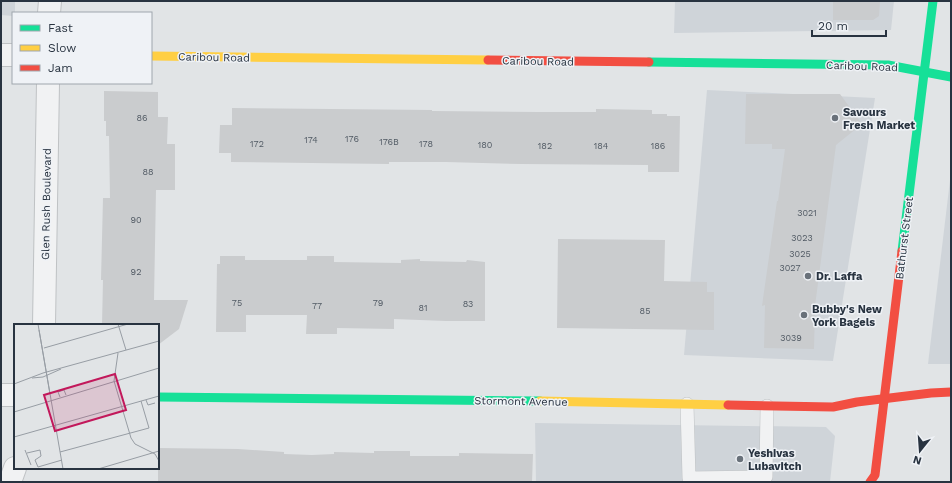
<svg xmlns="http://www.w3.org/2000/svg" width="952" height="483" viewBox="0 0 952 483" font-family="'Work Sans',sans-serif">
	<rect width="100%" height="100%" fill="#e1e4e6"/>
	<g fill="#cfd4d9">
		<path d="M1,1H15V13H13V16L1,15Z"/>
		<path d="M675,1H894L891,30L674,33Z"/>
		<path d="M707,90L875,98L833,361L684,355Z"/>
		<path d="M951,172V364H928Z"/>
		<path d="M535,423L826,427L835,436L830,482H536Z"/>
	</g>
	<g fill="#caccce">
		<path d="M833,1H880L879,16L873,20H833Z"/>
		<path d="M104,91L158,92V117H168L167,144H175V190H156L154,300H188L179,329L158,345V325H102L103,280H101L103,198H110L109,136H106V121H104Z"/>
		<path d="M746,94H840L862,124L836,145L815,306L814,349L764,348L765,305L762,306L777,201H778L785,149H772V144H745Z"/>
		<path d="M232,108L432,110V111L538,112H596V109L652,110V114H667V116H680L679,172H648V165L522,164L446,162H389V164L231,162V153H219L220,125H232Z"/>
		<path d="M558,239L665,240L664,281L707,282V292H714V330L557,328Z"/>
		<path d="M220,256H245V260H307V256H334V262L401,263V260L420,259V261L466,262L467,260L485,262V321H446L394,319V329L337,328V334H306L307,315H246V332H216L217,264H220Z"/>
		<path d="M158,448L238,449L284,452V454L312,455L334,454V452L374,453V451H410V456H459V453L533,454L532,482H158Z"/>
	</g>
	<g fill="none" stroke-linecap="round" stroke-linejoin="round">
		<defs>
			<path id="lane" d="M687,404L689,478L766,477L767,406"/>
			<g id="street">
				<path d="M49,13L50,1"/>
				<path d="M1,55H13"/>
				<path d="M44,325L48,83"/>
				<path d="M1,395H15"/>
				<path d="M10,482L15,468"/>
			</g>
		</defs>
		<use href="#lane" stroke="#bfc2c4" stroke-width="14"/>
		<use href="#street" stroke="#bfc2c4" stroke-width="24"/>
		<use href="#lane" stroke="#f1f2f3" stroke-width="13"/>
		<use href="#street" stroke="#f1f2f3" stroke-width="22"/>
		<g stroke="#16e098" stroke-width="9">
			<path d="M649,62L888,65L951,77"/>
			<path d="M902,251L933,1"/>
			<path d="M158,397L540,401"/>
		</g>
		<g stroke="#ffcf43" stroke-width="9">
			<path d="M151,56L488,60"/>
			<path d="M540,401L728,405"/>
		</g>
		<g stroke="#f24e42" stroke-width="9">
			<path d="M488,60L649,62"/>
			<path d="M728,405L833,407L857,402L898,397L931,393L951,392"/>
			<path d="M870,482L875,475L902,251"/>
		</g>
	</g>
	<g fill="#69717a" stroke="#eff2f6" stroke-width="1.5">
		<circle cx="835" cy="118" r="4"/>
		<circle cx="808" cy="276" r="4"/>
		<circle cx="804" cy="315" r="4"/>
		<circle cx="740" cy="459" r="4"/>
	</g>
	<g text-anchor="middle" stroke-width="3" stroke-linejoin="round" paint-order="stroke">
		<g font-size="9" fill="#515a64">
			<text x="142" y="121">86</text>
			<text x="352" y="142">176</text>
			<text x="311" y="143">174</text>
			<text x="389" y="145">176B</text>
			<text x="257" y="147">172</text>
			<text x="426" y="147">178</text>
			<text x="485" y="148">180</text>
			<text x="545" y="149">182</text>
			<text x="601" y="149">184</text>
			<text x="658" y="149">186</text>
			<text x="148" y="175">88</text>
			<text x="807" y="216">3021</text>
			<text x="136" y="223">90</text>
			<text x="802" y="241">3023</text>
			<text x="800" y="257">3025</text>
			<text x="790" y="271">3027</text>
			<text x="136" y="275">92</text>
			<text x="237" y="306">75</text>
			<text x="378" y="306">79</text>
			<text x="468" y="307">83</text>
			<text x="317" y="309">77</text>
			<text x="423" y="311">81</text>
			<text x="645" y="314">85</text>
			<text x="791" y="341">3039</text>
		</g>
		<g font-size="11" fill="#283340" stroke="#eff2f6">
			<text transform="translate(214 57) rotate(1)" y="4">Caribou Road</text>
			<text transform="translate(538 61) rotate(1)" y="4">Caribou Road</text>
			<text transform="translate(862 66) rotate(2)" y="4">Caribou Road</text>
			<text transform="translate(46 204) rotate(-89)" y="4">Glen Rush Boulevard</text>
			<text transform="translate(904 238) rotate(-83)" y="4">Bathurst Street</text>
			<text transform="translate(521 401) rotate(1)" y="4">Stormont Avenue</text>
		</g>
		<g font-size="11" font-weight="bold" fill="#283340" stroke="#eff2f6" text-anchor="start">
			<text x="843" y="116">Savours<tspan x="843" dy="13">Fresh Market</tspan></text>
			<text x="816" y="280">Dr. Laffa</text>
			<text x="812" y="313">Bubby's New<tspan x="812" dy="13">York Bagels</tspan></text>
			<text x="748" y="457">Yeshivas<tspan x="748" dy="13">Lubavitch</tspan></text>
		</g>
	</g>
	<g transform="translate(14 324)">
		<rect width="145" height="145" fill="#e1e4e6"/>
		<path fill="none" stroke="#979da4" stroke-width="1" d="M24,0L36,70M104,0L112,26M25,6L49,145M30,24L114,0M104,29L100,57L117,114L121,120L141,130L145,137M18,54L29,53L47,45M0,60L29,49L145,17M46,73L44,68L50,66L52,71M132,76L134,81L141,79M0,88L145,44M0,113L145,72M11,126L17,141M46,128L135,104L127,77M13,129L26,126L27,132L21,136L24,143L48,136M84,145L145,127"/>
		<path fill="#c2185b" fill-opacity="0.15" stroke="#c2185b" stroke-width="2" d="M101,50L112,86L41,107L30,71Z"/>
		<rect width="145" height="145" fill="none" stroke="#283340" stroke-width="2"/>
	</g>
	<rect width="952" height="483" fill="none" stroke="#283340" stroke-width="4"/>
	<rect x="12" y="12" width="140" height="72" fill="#eff2f6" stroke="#9fa6ad"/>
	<rect x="20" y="25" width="20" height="6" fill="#16e098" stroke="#9fa6ad"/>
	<text x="48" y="32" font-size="12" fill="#283340">Fast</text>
	<rect x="20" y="45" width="20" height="6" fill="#ffcf43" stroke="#9fa6ad"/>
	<text x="48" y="52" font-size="12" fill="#283340">Slow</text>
	<rect x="20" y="65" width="20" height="6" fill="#f24e42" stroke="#9fa6ad"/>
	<text x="48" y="72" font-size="12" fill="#283340">Jam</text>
	<g transform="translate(920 451) rotate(197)" stroke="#eff2f6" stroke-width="3" paint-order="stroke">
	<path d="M0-3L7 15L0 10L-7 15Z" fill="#283340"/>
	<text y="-6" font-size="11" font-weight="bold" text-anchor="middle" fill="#283340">N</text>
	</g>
	<path d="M812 30v6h74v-6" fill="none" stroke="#283340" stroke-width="2"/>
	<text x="818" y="30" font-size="12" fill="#283340" stroke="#eff2f6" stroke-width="3" paint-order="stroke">20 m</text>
</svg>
